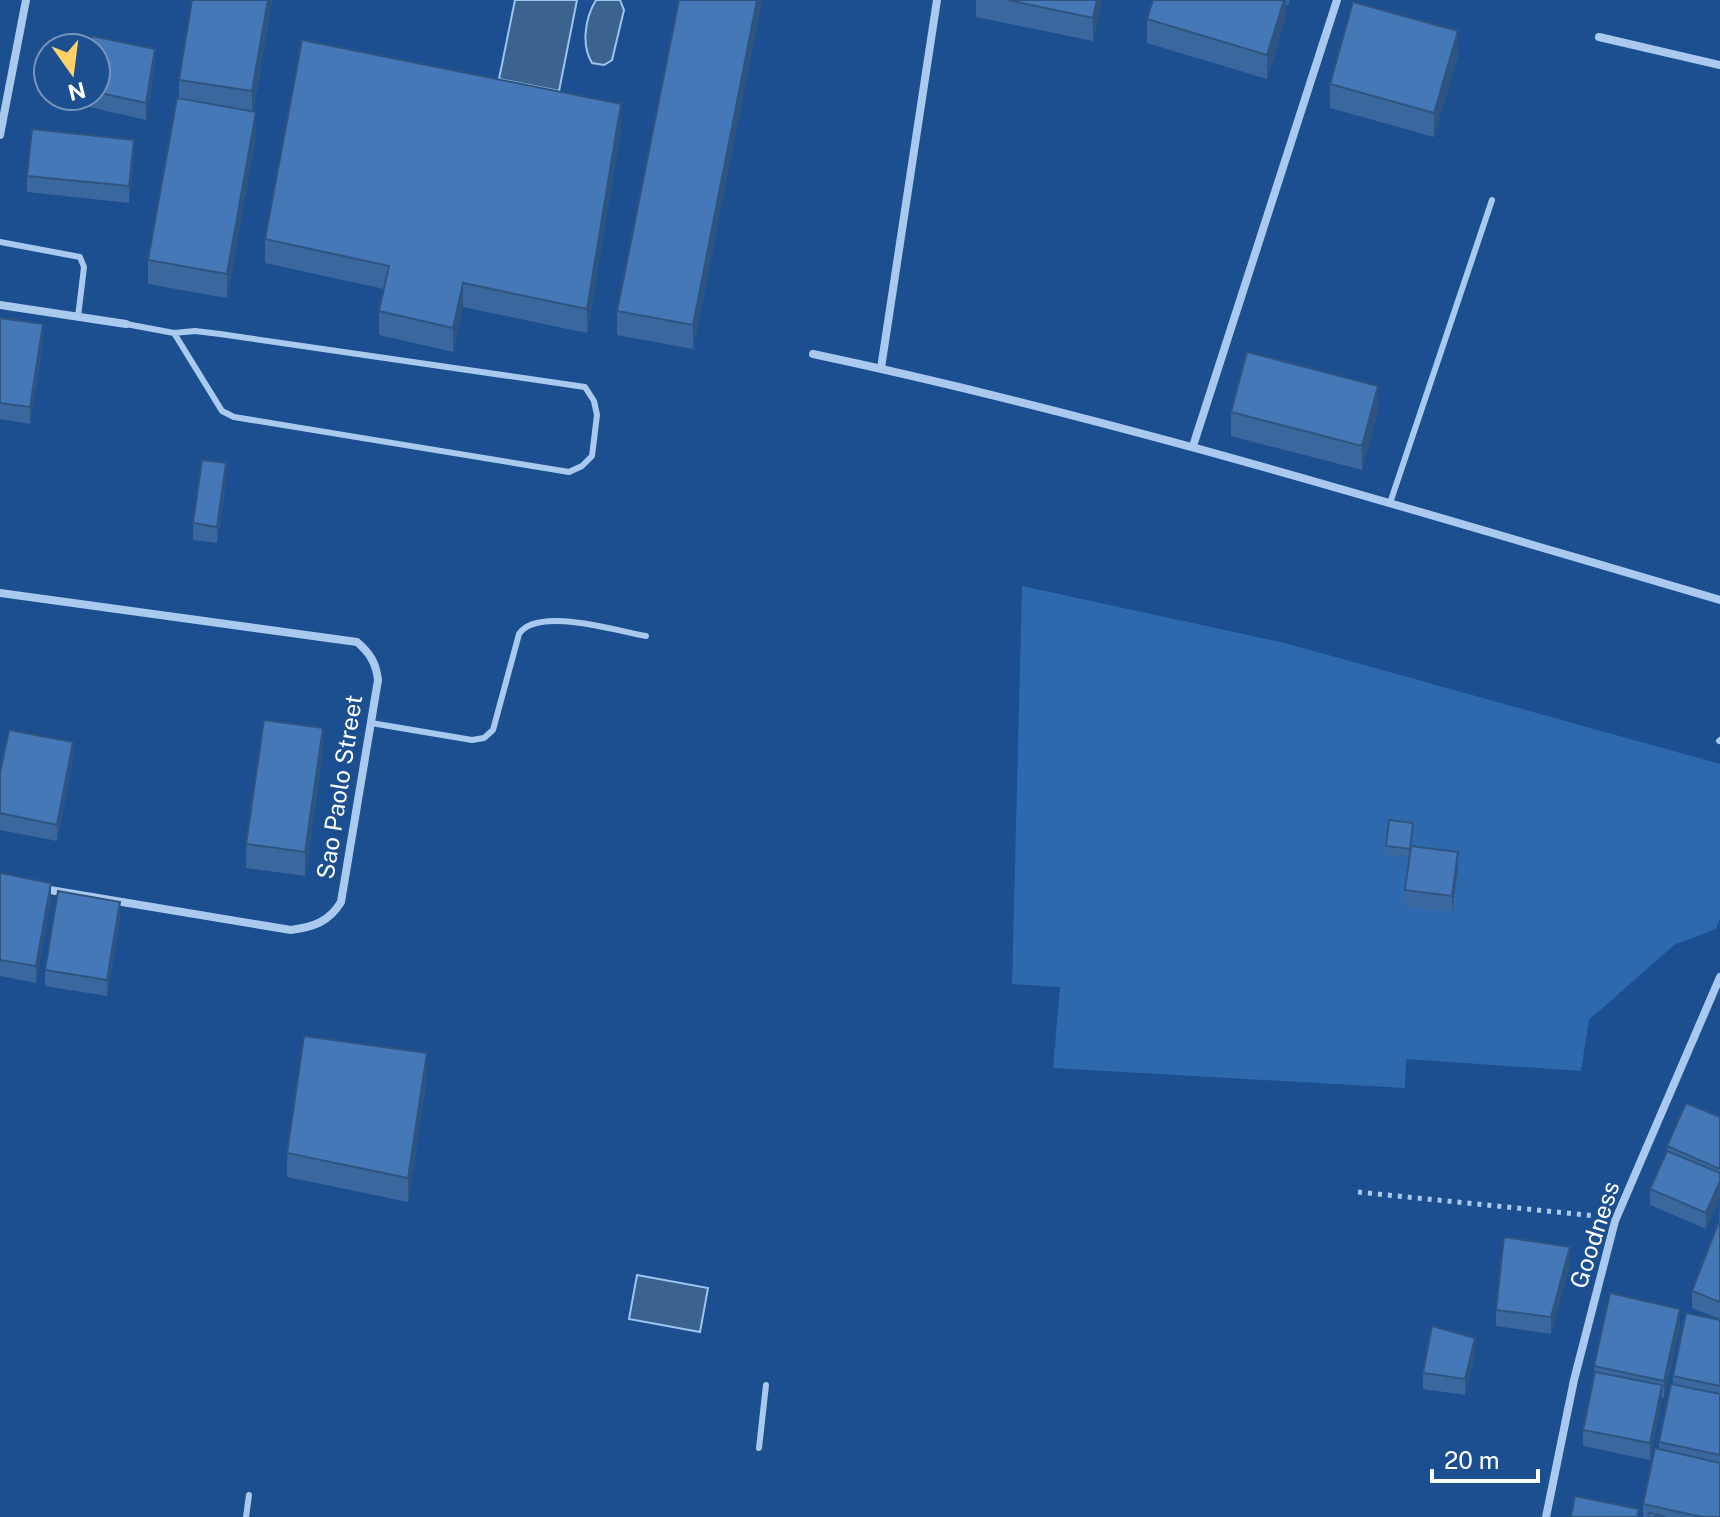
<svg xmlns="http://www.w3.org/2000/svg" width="1720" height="1517" viewBox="0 0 1720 1517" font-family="'Public Sans',sans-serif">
	<rect width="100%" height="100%" fill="#1b4f8f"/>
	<path fill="#2e69ad" d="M1022,586L1285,643L1720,764V918L1716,929L1674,945L1589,1020L1581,1071L1406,1059L1405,1088L1053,1068L1060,987L1012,984Z"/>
	<g fill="#3c6290" stroke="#9cc4f0" stroke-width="2">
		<path d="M515,0H577L559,91L499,79Z"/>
		<path d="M620,0L624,10L612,60L604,65L592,63C581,45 585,18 596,0Z"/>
		<path d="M637,1275L708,1288L700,1332L629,1319Z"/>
	</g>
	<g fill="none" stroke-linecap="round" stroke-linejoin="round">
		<path stroke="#a9c9ee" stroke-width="5" stroke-dasharray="4 6" stroke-linecap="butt" d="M1358,1192L1596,1216"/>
		<g stroke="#a9c9ee" stroke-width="6">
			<path d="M0,242L80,257L84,267L78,317"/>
			<path d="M126,324L174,333L195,331L220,334L585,387L594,401L597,415L592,456L582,466L569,472L234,417L222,411L174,333"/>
			<path d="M1390,503L1492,200"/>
			<path d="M371,723L472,740L484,738L493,730L519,634C537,606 617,631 646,636"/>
			<path d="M1719,741L1720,740"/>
			<path d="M759,1448L766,1385"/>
			<path d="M246,1517L249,1495"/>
		</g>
		<g stroke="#a9c9ee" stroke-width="8">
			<path d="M1599,37L1720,65"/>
			<path d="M0,135L26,0"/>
			<path d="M0,305L126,324"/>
			<path d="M813,354C1120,419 1419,512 1720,600"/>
			<path d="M881,368L937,0"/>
			<path d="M1193,446L1337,0"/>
			<path d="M0,593L357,642C370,653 376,663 378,680L341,902C329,922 313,927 291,930L44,889"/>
			<path d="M1546,1517L1574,1380L1615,1221L1720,977"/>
		</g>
	</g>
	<g fill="#3a679d">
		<path d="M192,0H272L253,111L256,135L227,298L148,284V260L179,98V80Z"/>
		<path d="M762,0L693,349L617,335V311Z"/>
		<path d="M976,0H1102L1093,41L976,17Z"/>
		<path d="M1153,0H1290L1288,5H1286V17L1267,79L1147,43V19Z"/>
		<path d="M96,48L155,65L146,120L85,106V96H96Z"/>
		<path d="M1458,55L1434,137L1330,108V84Z"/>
		<path d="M621,128L587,333L463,307L453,352L379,335V311L384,289L265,263V239Z"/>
		<path d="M134,156L129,203L27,192V176Z"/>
		<path d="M0,318L43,341L30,424L0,419Z"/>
		<path d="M1378,410L1362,470L1231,436V412Z"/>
		<path d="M226,480L217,543L193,540V523Z"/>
		<path d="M323,752L305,876L246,868V844Z"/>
		<path d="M73,759L57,841L0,830V773Z"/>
		<path d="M1413,831L1411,848L1458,869L1452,912L1405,906V890L1409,857L1386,855V846Z"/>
		<path d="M0,873L51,899L36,983L0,976Z"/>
		<path d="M120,918L107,996L45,986V970Z"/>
		<path d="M427,1077L408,1202L287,1177V1153Z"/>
		<path d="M1720,1117V1197L1706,1229L1650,1205V1189L1667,1151V1146Z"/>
		<path d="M1720,1198V1319L1692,1308V1291L1719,1224Z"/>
		<path d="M1570,1263L1551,1334L1496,1326V1310Z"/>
		<path d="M1720,1320V1517H1643V1504L1659,1449V1442L1673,1385V1376Z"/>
		<path d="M1680,1325L1664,1398L1662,1397L1650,1460L1583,1446V1430L1594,1376V1366Z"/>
		<path d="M1475,1354L1465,1395L1423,1389V1373Z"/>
	</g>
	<g fill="#305480">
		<path d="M268,0H272L252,115V91Z"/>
		<path d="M757,0H762L693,349V325Z"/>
		<path d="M1097,0H1102L1093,41V18Z"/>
		<path d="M1284,0H1286V17L1267,79V55Z"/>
		<path d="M1458,31V55L1434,137V113Z"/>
		<path d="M155,49V65L146,120V103Z"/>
		<path d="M621,104V128L587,333V309Z"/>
		<path d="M256,112V135L227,298V274Z"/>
		<path d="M134,140V156L129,203V186Z"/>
		<path d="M463,283V307L453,352V328Z"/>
		<path d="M43,324V341L30,424V407Z"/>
		<path d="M1378,386V410L1362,470V446Z"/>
		<path d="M226,463V480L217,543V527Z"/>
		<path d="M323,728V752L305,876V852Z"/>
		<path d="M73,742V759L57,841V825Z"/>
		<path d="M1458,852V869L1452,912V896Z"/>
		<path d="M51,883V899L36,983V966Z"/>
		<path d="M120,902V918L107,996V980Z"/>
		<path d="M427,1053V1077L408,1202V1178Z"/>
		<path d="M1720,1181V1197L1706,1229V1213Z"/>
		<path d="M1570,1247V1263L1551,1334V1317Z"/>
		<path d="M1680,1309V1325L1664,1398V1381Z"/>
		<path d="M1475,1338V1354L1465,1395V1379Z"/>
		<path d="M1662,1385V1401L1650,1460V1443Z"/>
	</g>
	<g fill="#4478b7" stroke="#305480" stroke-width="2">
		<path d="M192,0H268L252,91L179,80Z"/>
		<path d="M679,0H757L693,325L617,311Z"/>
		<path d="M1008,0H1097L1093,18Z"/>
		<path d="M1153,0H1284L1267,55L1147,19Z"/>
		<path d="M1353,2L1458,31L1434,113L1330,84Z"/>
		<path d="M92,36L155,49L146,103L96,92V48H91Z"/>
		<path d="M302,40L621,104L587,309L463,283L453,328L379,311L389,266L265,239Z"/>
		<path d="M177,98L256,112L227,274L148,260Z"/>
		<path d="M32,129L134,140L129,186L27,176Z"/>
		<path d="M0,318L43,324L30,407L0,403Z"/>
		<path d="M1247,352L1378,386L1362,446L1231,412Z"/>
		<path d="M202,460L226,463L217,527L193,523Z"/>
		<path d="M264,720L323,728L305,852L246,844Z"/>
		<path d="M9,730L73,742L57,825L0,813V773Z"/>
		<path d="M1389,820L1413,823L1410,849L1386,846Z"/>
		<path d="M1411,846L1458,852L1452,896L1405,890Z"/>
		<path d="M0,873L51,883L36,966L0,960Z"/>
		<path d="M58,891L120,902L107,980L45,970Z"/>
		<path d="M304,1036L427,1053L408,1178L287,1153Z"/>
		<path d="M1686,1103L1720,1117V1169L1667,1146Z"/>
		<path d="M1667,1151L1720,1173V1181L1706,1213L1650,1189Z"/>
		<path d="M1718,1224H1720V1302L1692,1291Z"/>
		<path d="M1504,1237L1570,1247L1551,1317L1496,1310Z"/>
		<path d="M1610,1293L1680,1309L1664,1381L1594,1366Z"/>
		<path d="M1686,1313L1720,1320V1386L1673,1376Z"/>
		<path d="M1432,1326L1475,1338L1465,1379L1423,1373Z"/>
		<path d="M1595,1372L1662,1385L1650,1443L1583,1430Z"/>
		<path d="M1671,1384L1720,1394V1455L1659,1442Z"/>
		<path d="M1655,1448L1720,1463V1517H1702L1643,1504Z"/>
		<path d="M1575,1496L1639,1509L1637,1517H1571Z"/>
		<path d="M1649,1513L1666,1517H1648Z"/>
	</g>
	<g text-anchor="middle" stroke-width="6" stroke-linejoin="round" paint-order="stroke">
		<g font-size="24" fill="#fff" stroke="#1b4f8f">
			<text transform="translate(340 787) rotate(-81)" y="8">Sao Paolo Street</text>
			<text transform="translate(1595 1235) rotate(-72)" y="8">Goodness</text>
		</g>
	</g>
	<g transform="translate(72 72) rotate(166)"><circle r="38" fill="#1b4f8f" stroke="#7695bc" stroke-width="2"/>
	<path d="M0-6L14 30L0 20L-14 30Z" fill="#ffd166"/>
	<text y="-12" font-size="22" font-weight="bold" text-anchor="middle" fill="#ffffff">N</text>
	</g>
	<path d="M1432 1469v12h106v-12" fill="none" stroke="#ffffff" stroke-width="4"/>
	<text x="1444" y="1469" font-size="24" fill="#ffffff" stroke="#1b4f8f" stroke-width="6" paint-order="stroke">20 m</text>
</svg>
